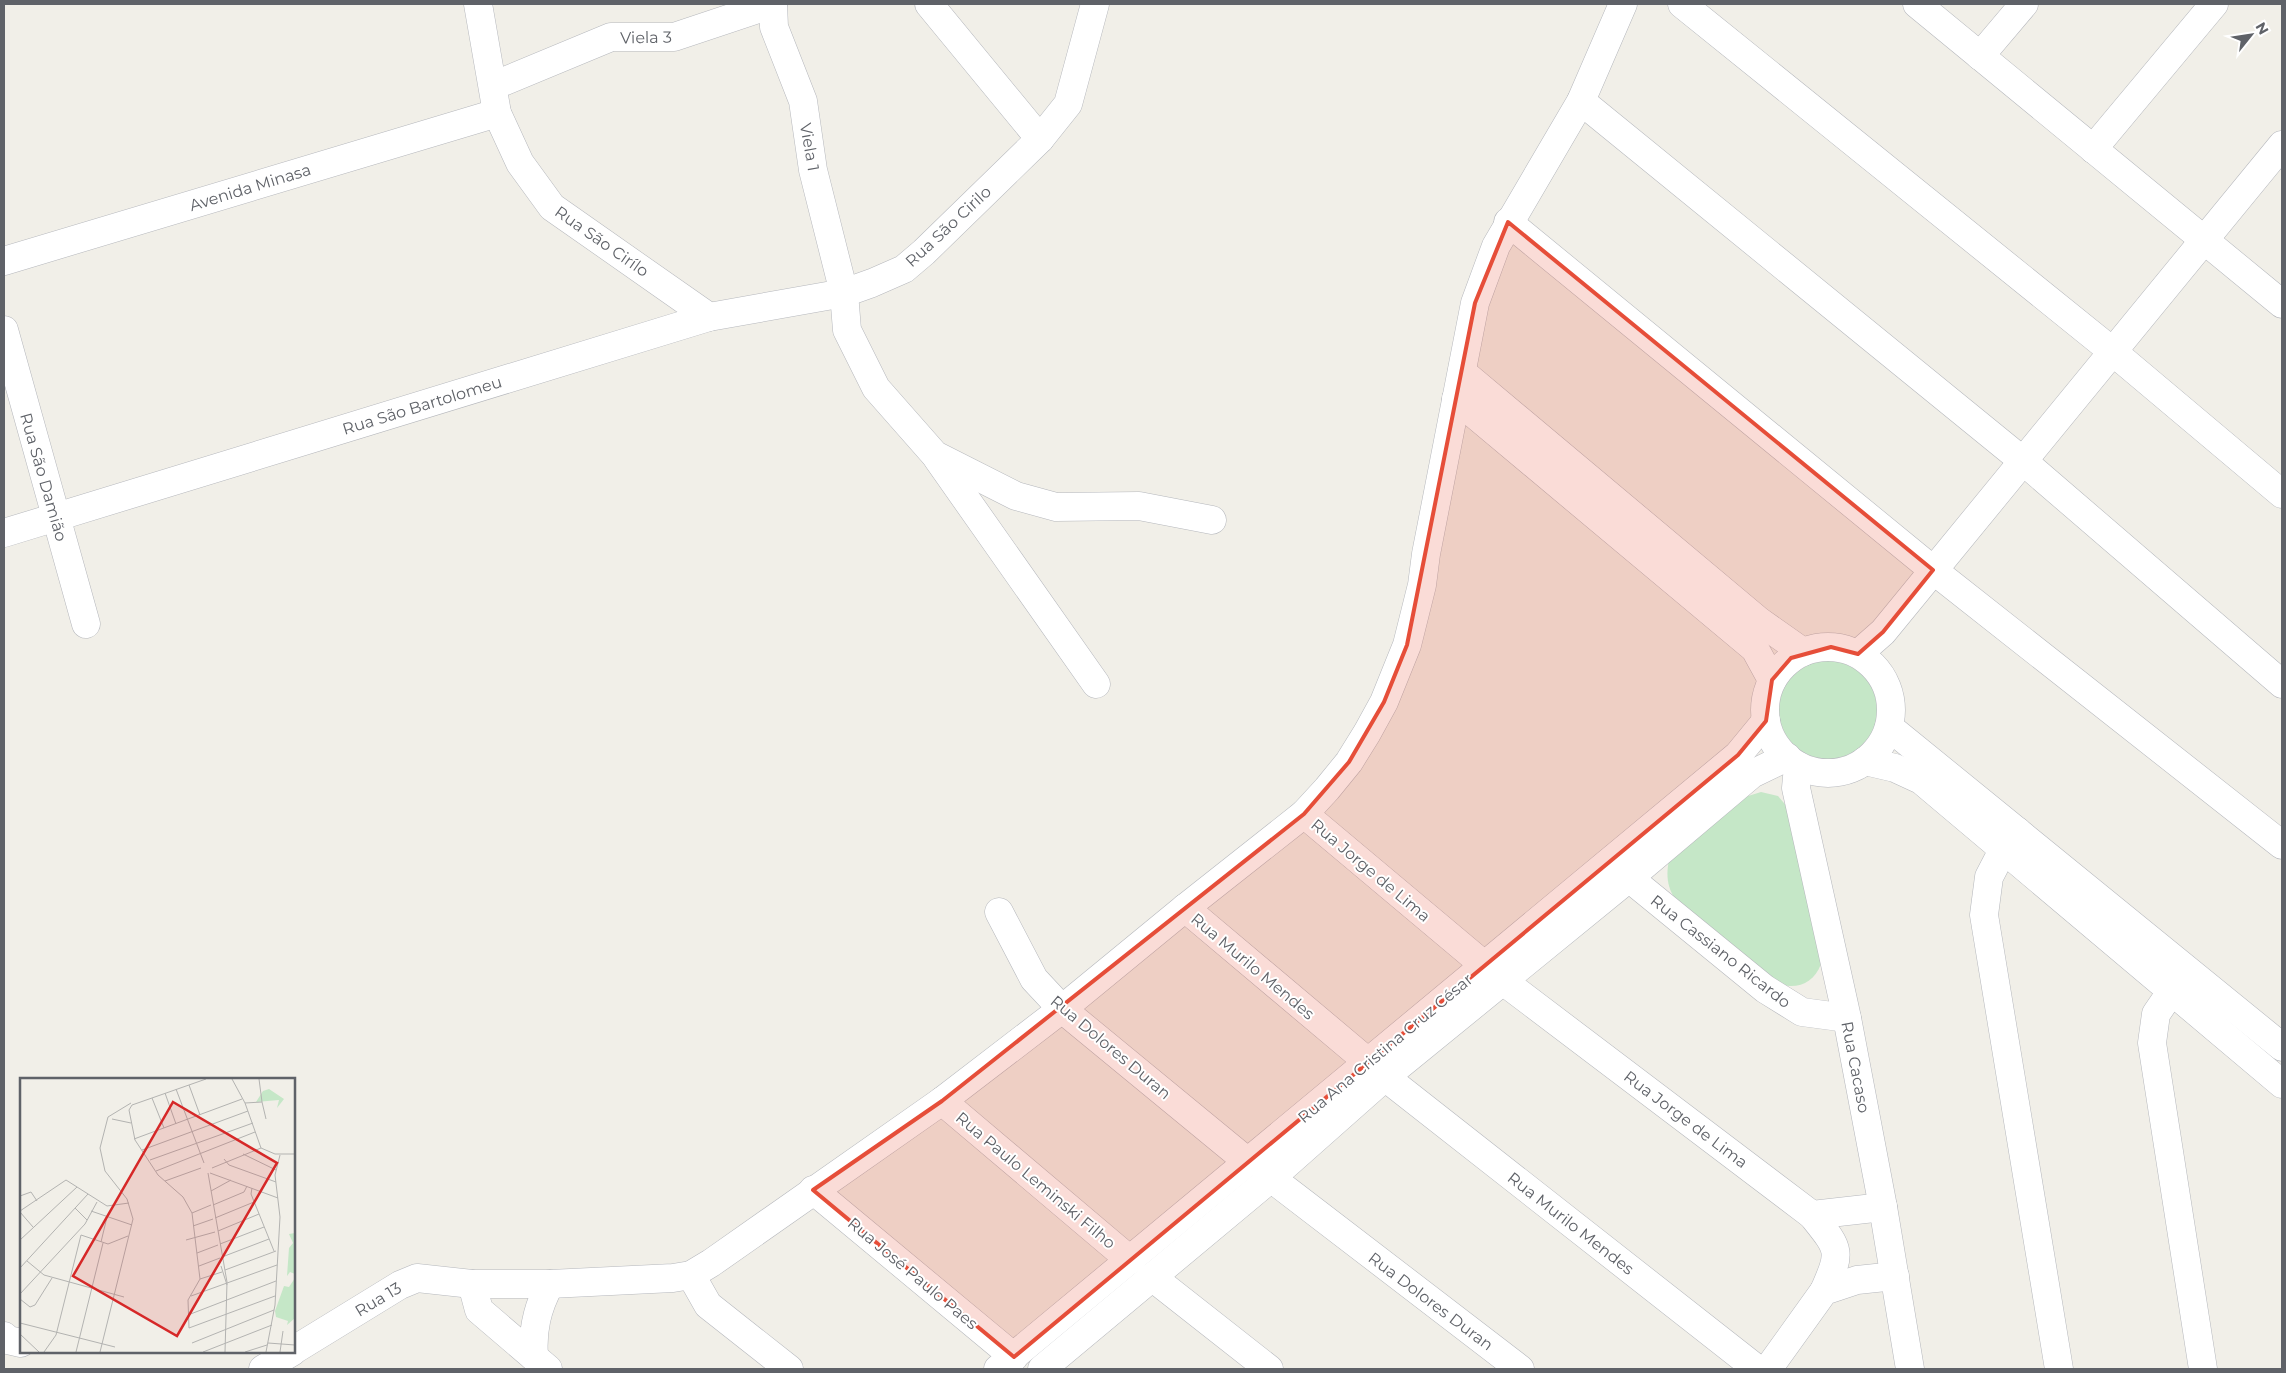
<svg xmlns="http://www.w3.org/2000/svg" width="2286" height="1373" viewBox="0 0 2286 1373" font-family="Montserrat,sans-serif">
	<rect width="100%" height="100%" fill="#f1efe8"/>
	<g fill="#c5e7c7">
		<circle cx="1828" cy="710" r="49"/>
		<path d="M1761,792L1778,796L1789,809L1821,964C1814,982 1800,989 1781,985L1675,899C1667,886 1666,875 1669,860L1745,797Z"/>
	</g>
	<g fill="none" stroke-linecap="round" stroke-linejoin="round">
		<defs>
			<g id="minor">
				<path d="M478,4L497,113L520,163L552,207L709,317"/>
				<path d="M773,4L774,27L803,101L813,170L844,293L847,330L876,388L935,455L1016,496L1056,507L1139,506L1212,520"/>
				<path d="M929,4L1040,139"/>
				<path d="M1682,4L2112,351L2282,494"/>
				<path d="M1917,4L2282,304"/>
				<path d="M1980,56L2024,4"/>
				<path d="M493,86L611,37H674L773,4"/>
				<path d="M1581,101L2023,461L2282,684"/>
				<path d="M2093,149L2214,4"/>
				<path d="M1508,222L1933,570L2282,845"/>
				<path d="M4,261L497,113"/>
				<path d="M4,330L86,624"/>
				<path d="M1462,372L1759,621L1803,652"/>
				<path d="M1456,399L1755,649L1772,680"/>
				<path d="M937,458L1096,684"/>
				<path d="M4,533L709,317L844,293L872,283L904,269L924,252L1040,139L1068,104L1095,4"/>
				<circle cx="1828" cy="710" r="63"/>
				<path d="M1858,654L1883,632L2282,145"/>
				<path d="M1889,727L2282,1047"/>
				<path d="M1865,761L1895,768L1921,780L2282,1084"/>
				<path d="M1798,766L1796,788L1847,1018L1883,1207L1910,1369"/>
				<path d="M1304,814L1484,965"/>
				<path d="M2017,831L2003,850L1989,877L1984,915L2059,1369"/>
				<path d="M1629,878L1765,989L1802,1012L1847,1018"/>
				<path d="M1185,908L1368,1062"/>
				<path d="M999,912L1034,979L1062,1009L1248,1162"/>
				<path d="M2182,976L2156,1014L2152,1043L2203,1369"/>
				<path d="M1503,981L1812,1215L1883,1207"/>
				<path d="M1385,1077L1757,1369"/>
				<path d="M942,1101L1130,1260"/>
				<path d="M1271,1178L1520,1369"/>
				<path d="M813,1190L1014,1357"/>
				<path d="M1812,1215C1840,1250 1842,1250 1824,1291"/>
				<path d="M691,1275L708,1305L789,1369"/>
				<path d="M1152,1277L1269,1369"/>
				<path d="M472,1284L479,1310L548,1369"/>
				<path d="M4,1336L8,1340L21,1343"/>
				<path d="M294,1350L400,1285L417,1278L472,1284H550L673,1278L691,1275L711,1263L942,1101L1062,1009L1185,908L1304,814L1327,789L1349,762L1367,733L1384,702L1407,645L1422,585L1426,554L1475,303L1496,246L1581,101L1623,4"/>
				<path d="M534,1357C532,1330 537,1308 550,1284"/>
				<path d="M263,1369L292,1352"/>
				<path d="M998,1369L1738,755L1766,721"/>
				<path d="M1042,1369L1271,1178L1385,1077L1629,878L1752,774L1787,757"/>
				<path d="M1768,1369L1824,1291L1857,1280L1895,1276"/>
			</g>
		</defs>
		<use href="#minor" stroke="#b5b7bc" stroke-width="29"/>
		<use href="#minor" stroke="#fff" stroke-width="28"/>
	</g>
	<path fill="#e64e39" fill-opacity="0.2" stroke="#e64e39" stroke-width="4" stroke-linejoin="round" d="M1508,222L1933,570L1883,632L1858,654L1831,647L1791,658L1772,680L1766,721L1738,755L1014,1357L813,1190L942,1101L1304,814L1349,762L1384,702L1407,645L1475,303Z"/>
	<g text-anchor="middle" stroke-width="4" stroke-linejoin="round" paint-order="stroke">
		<g font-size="16" fill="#5f6268" stroke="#fff">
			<text transform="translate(646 37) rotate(-1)" y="6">Viela 3</text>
			<text transform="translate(810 147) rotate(80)" y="6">Viela 1</text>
			<text transform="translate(250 187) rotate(-17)" y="6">Avenida Minasa</text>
			<text transform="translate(948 226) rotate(-43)" y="6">Rua São Cirilo</text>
			<text transform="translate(602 241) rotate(35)" y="6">Rua São Cirílo</text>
			<text transform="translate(422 405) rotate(-17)" y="6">Rua São Bartolomeu</text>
			<text transform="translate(44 477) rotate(74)" y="6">Rua São Damião</text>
			<text transform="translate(1371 870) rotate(40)" y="6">Rua Jorge de Lima</text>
			<text transform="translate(1721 951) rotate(38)" y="6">Rua Cassiano Ricardo</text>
			<text transform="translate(1253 966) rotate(40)" y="6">Rua Murilo Mendes</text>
			<text transform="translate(1111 1047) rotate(40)" y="6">Rua Dolores Duran</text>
			<text transform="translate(1385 1048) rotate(-40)" y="6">Rua Ana Cristina Cruz César</text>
			<text transform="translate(1856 1067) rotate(79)" y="6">Rua Cacaso</text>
			<text transform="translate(1686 1119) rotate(37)" y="6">Rua Jorge de Lima</text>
			<text transform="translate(1036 1180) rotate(40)" y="6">Rua Paulo Leminski Filho</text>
			<text transform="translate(1571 1223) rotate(38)" y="6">Rua Murilo Mendes</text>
			<text transform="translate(913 1273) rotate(40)" y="6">Rua José Paulo Paes</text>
			<text transform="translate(378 1299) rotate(-31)" y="6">Rua 13</text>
			<text transform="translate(1431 1301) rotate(37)" y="6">Rua Dolores Duran</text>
		</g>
	</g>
	<g transform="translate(20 1078)">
		<rect width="275" height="275" fill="#f1efe8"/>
		<path d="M249,11L264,21L257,30L259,22L236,24L243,13ZM275,155V196L270,194L267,198L269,170L273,165L269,156ZM275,200V240L267,247L268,243L256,239L255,233L264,208L269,209Z" fill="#c5e7c7"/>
		<path fill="none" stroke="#b3b3b1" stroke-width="1" d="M186,1L112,27L109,32L115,62L138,97L163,119L172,135L180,201L168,222L169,250L255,218M212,1L225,25L241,70L255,76H275M239,1L242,24M169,7L180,37M156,11L184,85M145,15L156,46M132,20L144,50M225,25L242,24L246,41M92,41L111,45M114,61L222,21M122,72L228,33M223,76L256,92M204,81L209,87L256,104M130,82L233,45M192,90L241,70M136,93L235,54M188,95L207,204L205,274M190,95L258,120M145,103L181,90M232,110L231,116L254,173M191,113L211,102M0,118L11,114L17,123M193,127L224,114L227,108M55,130L67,142M0,133L46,102L87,128L109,125M71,133L112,147M0,134L13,149M172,135L191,127M195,140L234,124M173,148L193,141M198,153L239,136M61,157L88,166L108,158M0,162L57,109M166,162L195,154M81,164L87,139M200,166L244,149M177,175L198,167M202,179L249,161M7,183L24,197L104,219M179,188L200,180M201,188L207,207M0,190L68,116M205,192L256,173M180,201L202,194M0,216L65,146L77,124M171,218L257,187M0,221L10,229L15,227L32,200M168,237L256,203M0,245L95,269M0,256L19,274M172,265L254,232M248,265L275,267M24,274L36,257L61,157M56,274L83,165M80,274L113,141L107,121L85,93L80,70L88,39L111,25M183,274L252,247M225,274L247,267M246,274L255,227L260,139L255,97L260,77M260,274L263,253"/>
		<path fill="#d62828" fill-opacity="0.15" stroke="#d62828" stroke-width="2.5" d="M153,24L257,85L157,258L53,198Z"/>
		<rect width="275" height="275" fill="none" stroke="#5f6268" stroke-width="2.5"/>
	</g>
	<rect width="2286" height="1373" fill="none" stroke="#5f6268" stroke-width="10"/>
	<g transform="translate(2251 35) rotate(60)" stroke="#ffffff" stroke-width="4" paint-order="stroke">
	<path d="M0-4L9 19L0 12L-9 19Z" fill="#5f6268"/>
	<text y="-8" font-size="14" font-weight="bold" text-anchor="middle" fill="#5f6268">N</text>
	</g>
</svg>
